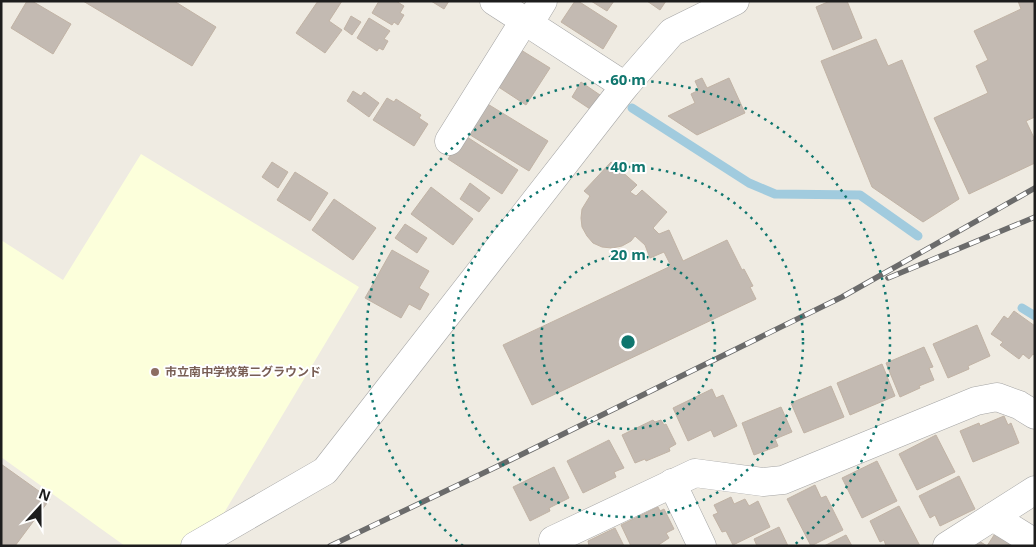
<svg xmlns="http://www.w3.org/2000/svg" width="1036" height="547" viewBox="0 0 1036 547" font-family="'Noto Sans','Noto Sans JP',sans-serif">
	<rect width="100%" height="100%" fill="#efebe2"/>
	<path fill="#fcffdb" d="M141,154L359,287L209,538L192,546H125L1,457V240L63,280Z"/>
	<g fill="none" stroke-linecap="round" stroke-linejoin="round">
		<g stroke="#a1cbde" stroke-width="9">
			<path d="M632,108L749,183L775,194L860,195L918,236"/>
			<path d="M1022,308L1035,316"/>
		</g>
	</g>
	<g fill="#c3bab2" stroke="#c1b3a5">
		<path d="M27,1H32L71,24L53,54L11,28Z"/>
		<path d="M83,1H174L216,27L192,66Z"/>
		<path d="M318,1H342L329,21L342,30L325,53L296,33Z"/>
		<path d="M379,1H396L404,6L400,13L404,15L398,25L394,22L392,25L372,13Z"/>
		<path d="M431,1H449L444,9Z"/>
		<path d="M575,1H578L617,26L603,49L561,22Z"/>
		<path d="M591,1H614L607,11Z"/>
		<path d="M647,1H666L660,10Z"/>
		<path d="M830,1H847L862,38L833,50L816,7Z"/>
		<path d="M1018,1H1035V117L1026,121L1035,140V163L969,194L934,118L988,93L976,66L988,60L974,31L1021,9Z"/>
		<path d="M351,16L361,22L352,35L344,29Z"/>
		<path d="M369,18L390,31L384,39L388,41L383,50L379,48L377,51L357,38Z"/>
		<path d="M876,39L888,66L902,60L959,199L923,222L872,187L821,61Z"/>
		<path d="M521,50L550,68L526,105L497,86Z"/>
		<path d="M702,78L707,88L729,78L745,113L697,135L668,116L695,103L691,94L699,90L695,81Z"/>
		<path d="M581,82L600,95L590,109L572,97Z"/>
		<path d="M353,91L361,96L364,92L379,103L369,117L347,101Z"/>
		<path d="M387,98L394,102L396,99L421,115L419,118L428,124L414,146L373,120Z"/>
		<path d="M486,103L548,141L529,171L467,133Z"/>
		<path d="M464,135L518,170L502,194L448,159Z"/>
		<path d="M272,162L288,172L278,188L262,177Z"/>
		<path d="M611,162L637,185L630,192L636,196L642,190L667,212L653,228L659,234L669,230L683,261L727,240L742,270L744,269L753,286L750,287L756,299L532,405L503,345L671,266L664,252L650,258L645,245L635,236L631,241L622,246L612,248L602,247L593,243L587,236L582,227L581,218L582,209L590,196L584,191Z"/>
		<path d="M295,172L328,193L310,221L277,200Z"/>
		<path d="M470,183L490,198L479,212L460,199Z"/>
		<path d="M431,187L473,219L453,245L411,214Z"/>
		<path d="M334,199L376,228L353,260L312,230Z"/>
		<path d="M405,224L427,238L417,253L395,238Z"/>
		<path d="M392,250L429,271L419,288L429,294L420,310L409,304L401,318L365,298Z"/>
		<path d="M1014,311L1035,326V356L1033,354L1029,359L1023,354L1019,359L1000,345L1003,342L991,334L1004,316L1008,319Z"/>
		<path d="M977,325L990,356L968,366L969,369L948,378L933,344Z"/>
		<path d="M924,347L933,367L929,368L934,380L919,386L920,388L900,397L886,363Z"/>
		<path d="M882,364L895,396L850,415L837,383Z"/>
		<path d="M831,386L844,417L804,433L791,403Z"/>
		<path d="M712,389L716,398L723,395L737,426L714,437L711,430L688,441L673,408Z"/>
		<path d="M781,407L792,432L775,439L778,446L754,455L742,423Z"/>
		<path d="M1004,416L1008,425L1011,423L1019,443L973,462L960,431L979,423L980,426Z"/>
		<path d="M653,420L655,422L661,420L664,425L666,424L676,444L669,448L670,451L646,461L645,459L635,463L622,435Z"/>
		<path d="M936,435L955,472L917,490L899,454Z"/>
		<path d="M609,440L624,468L614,472L616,477L583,493L567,461Z"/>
		<path d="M877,461L897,501L862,518L842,478Z"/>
		<path d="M1,464L50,499L15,546L1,545Z"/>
		<path d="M554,467L569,498L549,508L550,511L530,521L513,487Z"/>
		<path d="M959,476L975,509L940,526L935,515L930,518L919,496Z"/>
		<path d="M815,485L821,498L826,496L843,530L811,546L787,499Z"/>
		<path d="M731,497L734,504L745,499L749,506L758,501L770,527L733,545L726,531L722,532L713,515L718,513L714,505Z"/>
		<path d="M899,506L920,546H886L884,540L880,542L870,521Z"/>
		<path d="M658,507L660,511L664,509L674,529L666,533L669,538L657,546H631L621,525Z"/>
		<path d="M779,527L788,546H757L754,539Z"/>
		<path d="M615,528L624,546H589L588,541Z"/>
		<path d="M996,532L1011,543L1009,546H976L979,541L987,546Z"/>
		<path d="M846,535L852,546H824Z"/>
	</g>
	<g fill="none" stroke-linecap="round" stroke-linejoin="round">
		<defs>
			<g id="minor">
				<path d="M494,1L625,86"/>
				<path d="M529,24L543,1"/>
				<path d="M449,141L524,21"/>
				<path d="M672,483L702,546"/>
				<path d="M993,517L1035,543"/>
				<path d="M195,546L325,471L625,86L672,32L735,1"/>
				<path d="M556,546L553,540L695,473L763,482L783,480L976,401L997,397L1019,405L1035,415"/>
				<path d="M947,546L1035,490"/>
			</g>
		</defs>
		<use href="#minor" stroke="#a4a4a4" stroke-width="29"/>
		<use href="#minor" stroke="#fff" stroke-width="28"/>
		<defs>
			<g id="rail">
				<path d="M888,278L1035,217"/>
				<path d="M330,546L496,467L842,297L1035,188"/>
			</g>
		</defs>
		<use href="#rail" stroke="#6b6b6b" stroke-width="5.5"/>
		<use href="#rail" stroke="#fff" stroke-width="4" stroke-dasharray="11" stroke-linecap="butt"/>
	</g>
	<g fill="none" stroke="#0f766e" stroke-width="2.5" stroke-dasharray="2.5 5">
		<circle cx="628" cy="342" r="87"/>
		<circle cx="628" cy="342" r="175"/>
		<path d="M463 546A262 262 0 1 1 793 546"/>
	</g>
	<circle fill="#8d6e63" stroke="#fff" stroke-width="2" cx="155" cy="372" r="5"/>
	<g text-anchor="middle" stroke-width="4" stroke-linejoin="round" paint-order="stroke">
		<g font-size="12" font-weight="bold" fill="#785e54" stroke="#fff" text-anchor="start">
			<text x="165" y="376">市立南中学校第二グラウンド</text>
		</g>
	</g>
	<circle cx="628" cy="342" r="8" fill="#0f766e" stroke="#fff" stroke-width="2.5"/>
	<g font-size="15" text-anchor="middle" font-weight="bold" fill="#0f766e" stroke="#fff" stroke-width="4" stroke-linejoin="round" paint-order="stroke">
		<text x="628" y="85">60 m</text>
		<text x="628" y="172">40 m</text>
		<text x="628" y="260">20 m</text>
	</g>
	<rect width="1036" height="547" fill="none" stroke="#1d1d1d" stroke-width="5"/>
	<g transform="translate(40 507) rotate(21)" stroke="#ffffff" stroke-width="4" paint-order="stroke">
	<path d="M0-4L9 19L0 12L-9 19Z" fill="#1d1d1d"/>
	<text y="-8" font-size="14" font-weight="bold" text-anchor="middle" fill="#1d1d1d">N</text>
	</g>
</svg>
